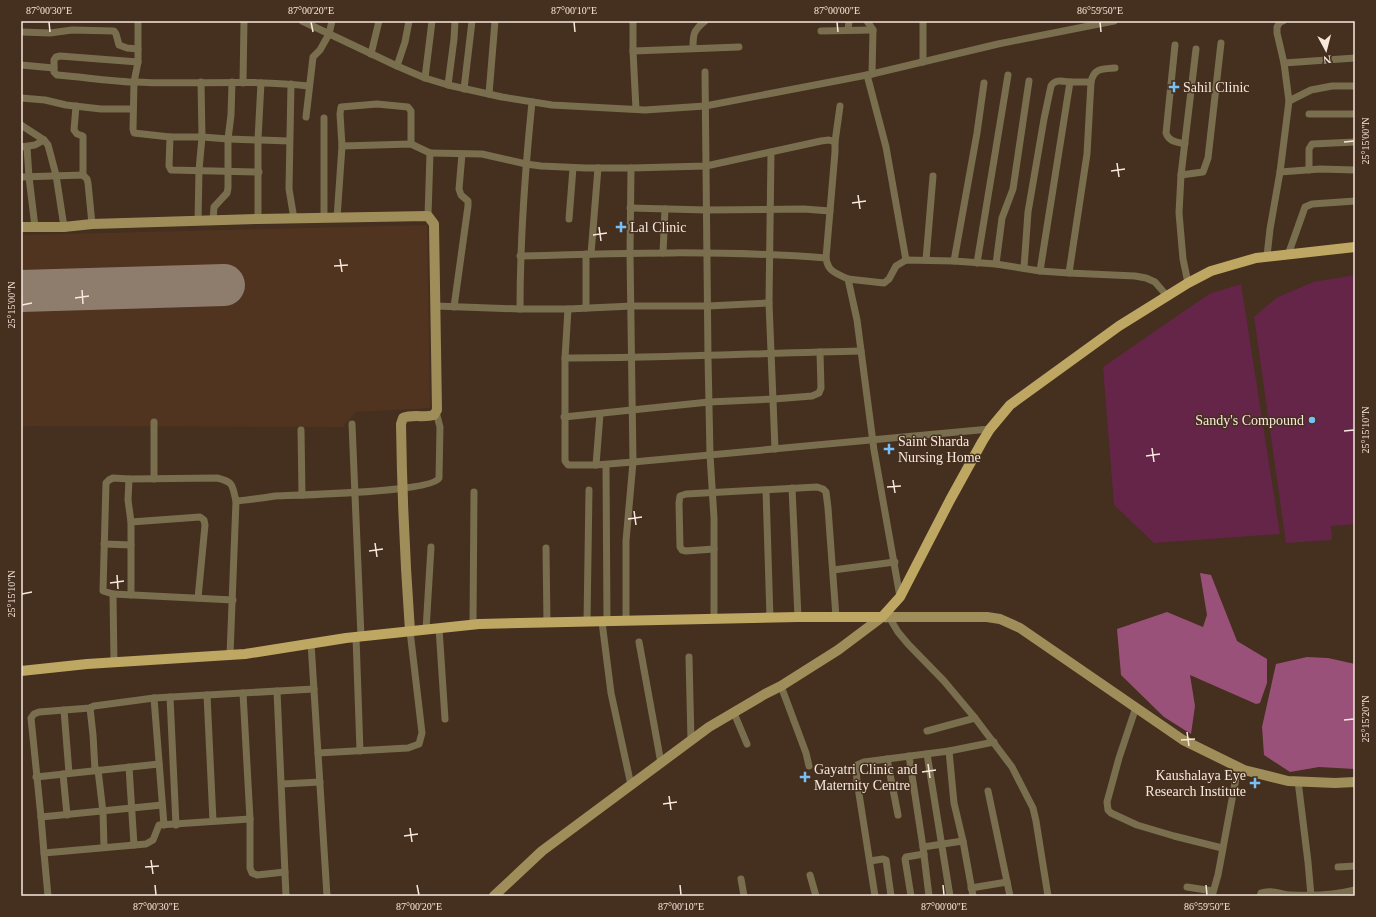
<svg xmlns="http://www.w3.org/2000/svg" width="1376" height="917" viewBox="0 0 1376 917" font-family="Georgia,serif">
	<rect width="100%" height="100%" fill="#452f1e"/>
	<path fill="#50341f" d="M427,225L430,408L356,412L343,427L21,426V235Z"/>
	<g fill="#642549">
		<path d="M1355,275V524L1331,526L1332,540L1286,543L1254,317L1276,298L1313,282Z"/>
		<path d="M1241,284L1280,534L1154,543L1114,505L1103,367L1209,294Z"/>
	</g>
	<g fill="#9a5179">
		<path d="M1200,573L1211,575L1237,641L1267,659V683L1260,703L1256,704L1190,675L1195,706L1191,734L1164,717L1121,675L1117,629L1167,612L1203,627L1207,615Z"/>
		<path d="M1307,657L1328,658L1355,664V769L1319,767L1290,772L1264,755L1262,727L1276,664Z"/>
	</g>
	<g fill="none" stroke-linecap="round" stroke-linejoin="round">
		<path stroke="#8e7c6d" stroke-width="42" d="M21,291L224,285"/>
		<g stroke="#796e4e" stroke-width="7">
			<path d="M138,21V62L134,82L133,129L134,133L170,137H202L228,139L289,141"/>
			<path d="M302,21L397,66L425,78L448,85L502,97L552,105L645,110L705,106L872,74L998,44L1114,21"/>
			<path d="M633,21V51L636,109"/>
			<path d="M867,21L873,30L872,74"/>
			<path d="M848,30L849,21"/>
			<path d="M821,31L873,30"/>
			<path d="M21,32L50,33L72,30L114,31L116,34L119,45L127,48L138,49"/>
			<path d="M1175,45L1166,133C1169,142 1177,142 1185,144"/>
			<path d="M693,48C693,34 693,31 705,21"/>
			<path d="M633,51L739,47"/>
			<path d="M371,54L379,21"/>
			<path d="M138,62L60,56L56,57L54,60V72L57,75C83,77 108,81 133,82C192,85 251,79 309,86"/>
			<path d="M923,62V21"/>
			<path d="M1284,63L1355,58"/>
			<path d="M21,65L54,68"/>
			<path d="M397,66L405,42L409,21"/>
			<path d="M705,72L708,357L710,455L714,518V619"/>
			<path d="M867,75L886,147L906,260"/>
			<path d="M425,78L432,21"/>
			<path d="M243,83L244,21"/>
			<path d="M291,84L289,189L294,219"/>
			<path d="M448,85L454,39L455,21"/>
			<path d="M464,89L472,21"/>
			<path d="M489,94L495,21"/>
			<path d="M21,98L45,100L66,105L101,109H133"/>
			<path d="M1289,101L1311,90L1332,86H1355"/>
			<path d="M532,102C525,171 520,240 520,309H568L632,306H708L769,303"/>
			<path d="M76,106L74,130L77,134L83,136V175"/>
			<path d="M1309,114H1355"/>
			<path d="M306,117L313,57L320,50L329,34L332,21"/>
			<path d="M21,125L44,140L48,145L56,175L64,227"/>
			<path d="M170,137L169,166L171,170L259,172"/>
			<path d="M835,142L840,106"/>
			<path d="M342,146L411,144L430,153L428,216"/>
			<path d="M21,147L35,145L44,140"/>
			<path d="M27,147L29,177L35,227"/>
			<path d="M771,152L769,303L775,449"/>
			<path d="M430,153L482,154L526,164L541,166L586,168H631"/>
			<path d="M1309,170V149L1312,144L1355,142"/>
			<path d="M1280,172L1320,169L1355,170"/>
			<path d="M1181,175L1203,172L1208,158L1221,43"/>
			<path d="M21,177L83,175L87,179L88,183L92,224"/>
			<path d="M630,208L706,210L804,209L830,211"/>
			<path d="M324,218V118"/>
			<path d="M337,218L342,146L340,114L341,107L377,104L408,107L411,111V144"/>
			<path d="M258,219V139L261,83"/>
			<path d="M569,219L573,168"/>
			<path d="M198,221L199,170L202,137L201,82"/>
			<path d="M213,221L214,207L227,193L228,188V139L231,115L232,82"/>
			<path d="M663,253L665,209"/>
			<path d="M586,254V308"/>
			<path d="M591,254L598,168"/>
			<path d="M1288,255L1305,207L1312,204L1355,201"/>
			<path d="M520,256C622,253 724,250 826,258C828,272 836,273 848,279L857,320L874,450L900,597"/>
			<path d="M1267,256L1270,229L1280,172L1289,101L1284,63L1277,33V27L1280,22L1283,21"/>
			<path d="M926,260L933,176"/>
			<path d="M954,261L977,133L984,83"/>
			<path d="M977,263L1008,75"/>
			<path d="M996,264L1002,218L1013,189L1029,81"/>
			<path d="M1024,268L1028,212L1044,119L1051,86C1055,79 1062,81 1070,82"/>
			<path d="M1040,271L1070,82H1091C1094,68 1102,69 1115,68"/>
			<path d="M1069,273L1087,154L1091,82"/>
			<path d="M848,279L884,283L889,279L896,266L906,260L954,261L996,264L1040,271L1069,273L1135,276L1146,278L1155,282L1168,297"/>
			<path d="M1188,283L1183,259L1179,213L1181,175L1196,49"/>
			<path d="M435,306L520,309"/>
			<path d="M454,307L468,206V201L461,195L459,189L462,154"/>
			<path d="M568,309L565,358V461L568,465H596L633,462L990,429"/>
			<path d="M565,358C664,358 763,353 861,351"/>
			<path d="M564,417L709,402L774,399L812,396L819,393L821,388L820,352"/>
			<path d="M154,422V479"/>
			<path d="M352,424L361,637"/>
			<path d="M301,430L302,495"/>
			<path d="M596,465L600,414"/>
			<path d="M606,465L607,621"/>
			<path d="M129,479L128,500L131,522V595"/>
			<path d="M792,488L798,617"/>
			<path d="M766,490L770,618"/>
			<path d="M131,522L200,517L204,520L205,525L198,598"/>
			<path d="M104,544L131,545"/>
			<path d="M546,548L547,623"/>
			<path d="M714,549L686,551L682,550L680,547L679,503L680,496L686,494L817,487L823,489L826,492L828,508L836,617"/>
			<path d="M833,570L895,562"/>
			<path d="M113,594L114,663"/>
			<path d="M233,600L113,594L103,591L106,483L109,480L113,478L129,479L217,478C234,482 232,485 236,501C249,500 262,498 275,496C297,495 433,492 439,478L440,427L436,412"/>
			<path d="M886,619L889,617L898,632L908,644L944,681L975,718L1012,767L1033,808L1036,821L1048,896"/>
			<path d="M626,621V541L633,462L630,253L631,168L706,166L821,141L829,140L835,142V152L826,258"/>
			<path d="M587,622L589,490"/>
			<path d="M602,622L611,693L631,785"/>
			<path d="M473,625L474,492"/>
			<path d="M439,628L445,719"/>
			<path d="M426,630L431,547"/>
			<path d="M356,637L360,751"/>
			<path d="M639,642L661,763"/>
			<path d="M311,643L327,896"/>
			<path d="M230,655L236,501"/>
			<path d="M689,657L691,741"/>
			<path d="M781,686L806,753L809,766"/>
			<path d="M277,691L286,896"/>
			<path d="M243,693L250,819V868L252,873L257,875L285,872"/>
			<path d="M207,695L213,821"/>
			<path d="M170,697L176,825"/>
			<path d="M154,698L94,706L90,708L39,712L34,714L31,718L41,817L162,805"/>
			<path d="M1136,707L1119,758L1107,802L1108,810L1111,813L1137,825L1174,836L1222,848"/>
			<path d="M90,708L93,735L95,770"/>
			<path d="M64,710L69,773"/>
			<path d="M734,713L747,744"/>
			<path d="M927,731L975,718"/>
			<path d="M949,751L954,803L963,841L973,896"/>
			<path d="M318,753L408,748L419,744L422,733L410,631"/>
			<path d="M927,754L950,896"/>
			<path d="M909,756L923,847"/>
			<path d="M887,759L898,815"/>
			<path d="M129,767L134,845"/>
			<path d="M98,770L103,812L104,847"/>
			<path d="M63,774L67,815"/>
			<path d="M36,777L159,764"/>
			<path d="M1298,781L1308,862L1311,896"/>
			<path d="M282,784L320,782"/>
			<path d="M988,791L1010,896"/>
			<path d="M41,817L44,853"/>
			<path d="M164,825L154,698L314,689"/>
			<path d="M870,861L883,859L886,860L891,896"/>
			<path d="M1338,867L1355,866"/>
			<path d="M810,875L816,896"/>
			<path d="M741,879L744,896"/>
			<path d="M1187,887L1213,891"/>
			<path d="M971,888L1007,882"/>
			<path d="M48,896L44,853L146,844L153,840L159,825L250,819"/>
			<path d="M875,896L857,781L856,769L857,765L864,762L949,751L994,742"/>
			<path d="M911,896L905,859L906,857L924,854"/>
			<path d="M929,896L923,847L963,841"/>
			<path d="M1212,896L1218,875L1238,767"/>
			<path d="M1260,896L1261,893C1271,889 1282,895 1292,895C1313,896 1335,895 1355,890"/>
		</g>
		<g stroke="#a08e5a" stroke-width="10">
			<path d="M21,227H64L92,224L258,219L428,216L434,224L437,410L434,415C424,418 413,414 403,418L401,424C402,493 405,562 410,631"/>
			<path d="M494,896L542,851L709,727L765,694L781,686L838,650L882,617H987L1000,619L1020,628L1183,740L1244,770L1288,781L1335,783L1355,782"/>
		</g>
		<path stroke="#bea762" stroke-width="10" d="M21,671L87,664L245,654L346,638L479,624L798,617H882L900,597L950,500L982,442L990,429L1010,405L1119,326L1188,283L1211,271L1256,258L1355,247"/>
	</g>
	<path fill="none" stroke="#f7e8de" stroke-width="1.5" d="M49,22L50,32M311,22L313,32M574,22L575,32M837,22L838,32M1100,22L1101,32M1344,142L1354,141M1117,163L1119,177M1111,171L1125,169M858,195L860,209M852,203L866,201M599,227L601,241M593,235L607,233M340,259L342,272M334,266L348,265M82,290L83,304M75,298L89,296M22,305L32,303M1344,431L1354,430M1152,448L1154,462M1146,456L1160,454M893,480L895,493M887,487L901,486M634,511L636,525M628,519L642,517M375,543L377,557M369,551L383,549M117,575L118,589M110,583L124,581M22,594L32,592M1344,720L1354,719M1187,732L1189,746M1181,740L1195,739M928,764L930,778M922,772L936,770M669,796L671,810M663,804L677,802M410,828L412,842M404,836L418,834M151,860L153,874M145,867L159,866M155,885L156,895M417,885L419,895M680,885L681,895M943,885L944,895M1206,885L1207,895"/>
	<g fill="#77bff7" stroke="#452f1e" stroke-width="1.5">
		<path d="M1172 81h4v4h4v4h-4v4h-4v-4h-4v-4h4z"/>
		<path d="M619 221h4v4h4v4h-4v4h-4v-4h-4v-4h4z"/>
		<circle cx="1312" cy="420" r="4"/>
		<path d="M887 443h4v4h4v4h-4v4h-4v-4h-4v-4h4z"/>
		<path d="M803 771h4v4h4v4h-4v4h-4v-4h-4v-4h4z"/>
		<path d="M1253 777h4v4h4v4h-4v4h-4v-4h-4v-4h4z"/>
	</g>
	<g text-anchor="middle" stroke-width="3" stroke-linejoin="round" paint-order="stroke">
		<g font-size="14" fill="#f7e8de" stroke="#452f1e" text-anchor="start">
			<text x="1183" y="92">Sahil Clinic</text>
			<text x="630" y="232">Lal Clinic</text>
			<text x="1304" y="425" text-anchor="end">Sandy's Compound</text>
			<text x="898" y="446">Saint Sharda<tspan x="898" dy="16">Nursing Home</tspan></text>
			<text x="814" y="774">Gayatri Clinic and<tspan x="814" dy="16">Maternity Centre</tspan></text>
			<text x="1246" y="780" text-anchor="end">Kaushalaya Eye<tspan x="1246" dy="16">Research Institute</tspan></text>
		</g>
	</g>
	<rect width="1376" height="917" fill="none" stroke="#452f1e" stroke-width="44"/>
	<g transform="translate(1326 50) rotate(173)" stroke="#452f1e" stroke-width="3" paint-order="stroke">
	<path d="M0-3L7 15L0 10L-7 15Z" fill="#f7e8de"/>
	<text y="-6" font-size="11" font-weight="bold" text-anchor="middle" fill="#f7e8de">N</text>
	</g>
	<rect x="22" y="22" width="1332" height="873" fill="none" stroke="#f7e8de" stroke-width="1.5"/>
	<g font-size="10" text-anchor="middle" fill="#f7e8de">
		<text x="49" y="14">87°00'30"E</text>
		<text x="311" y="14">87°00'20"E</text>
		<text x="574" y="14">87°00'10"E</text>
		<text x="837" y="14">87°00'00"E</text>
		<text x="1100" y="14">86°59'50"E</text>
		<text transform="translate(1365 141) rotate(-90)" y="4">25°15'00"N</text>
		<text transform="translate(11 305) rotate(-90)" y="4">25°15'00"N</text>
		<text transform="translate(1365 430) rotate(-90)" y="4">25°15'10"N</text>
		<text transform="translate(11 594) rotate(-90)" y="4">25°15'10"N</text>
		<text transform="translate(1365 719) rotate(-90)" y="4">25°15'20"N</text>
		<text x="156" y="910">87°00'30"E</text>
		<text x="419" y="910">87°00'20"E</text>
		<text x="681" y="910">87°00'10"E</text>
		<text x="944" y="910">87°00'00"E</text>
		<text x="1207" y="910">86°59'50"E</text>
	</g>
</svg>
